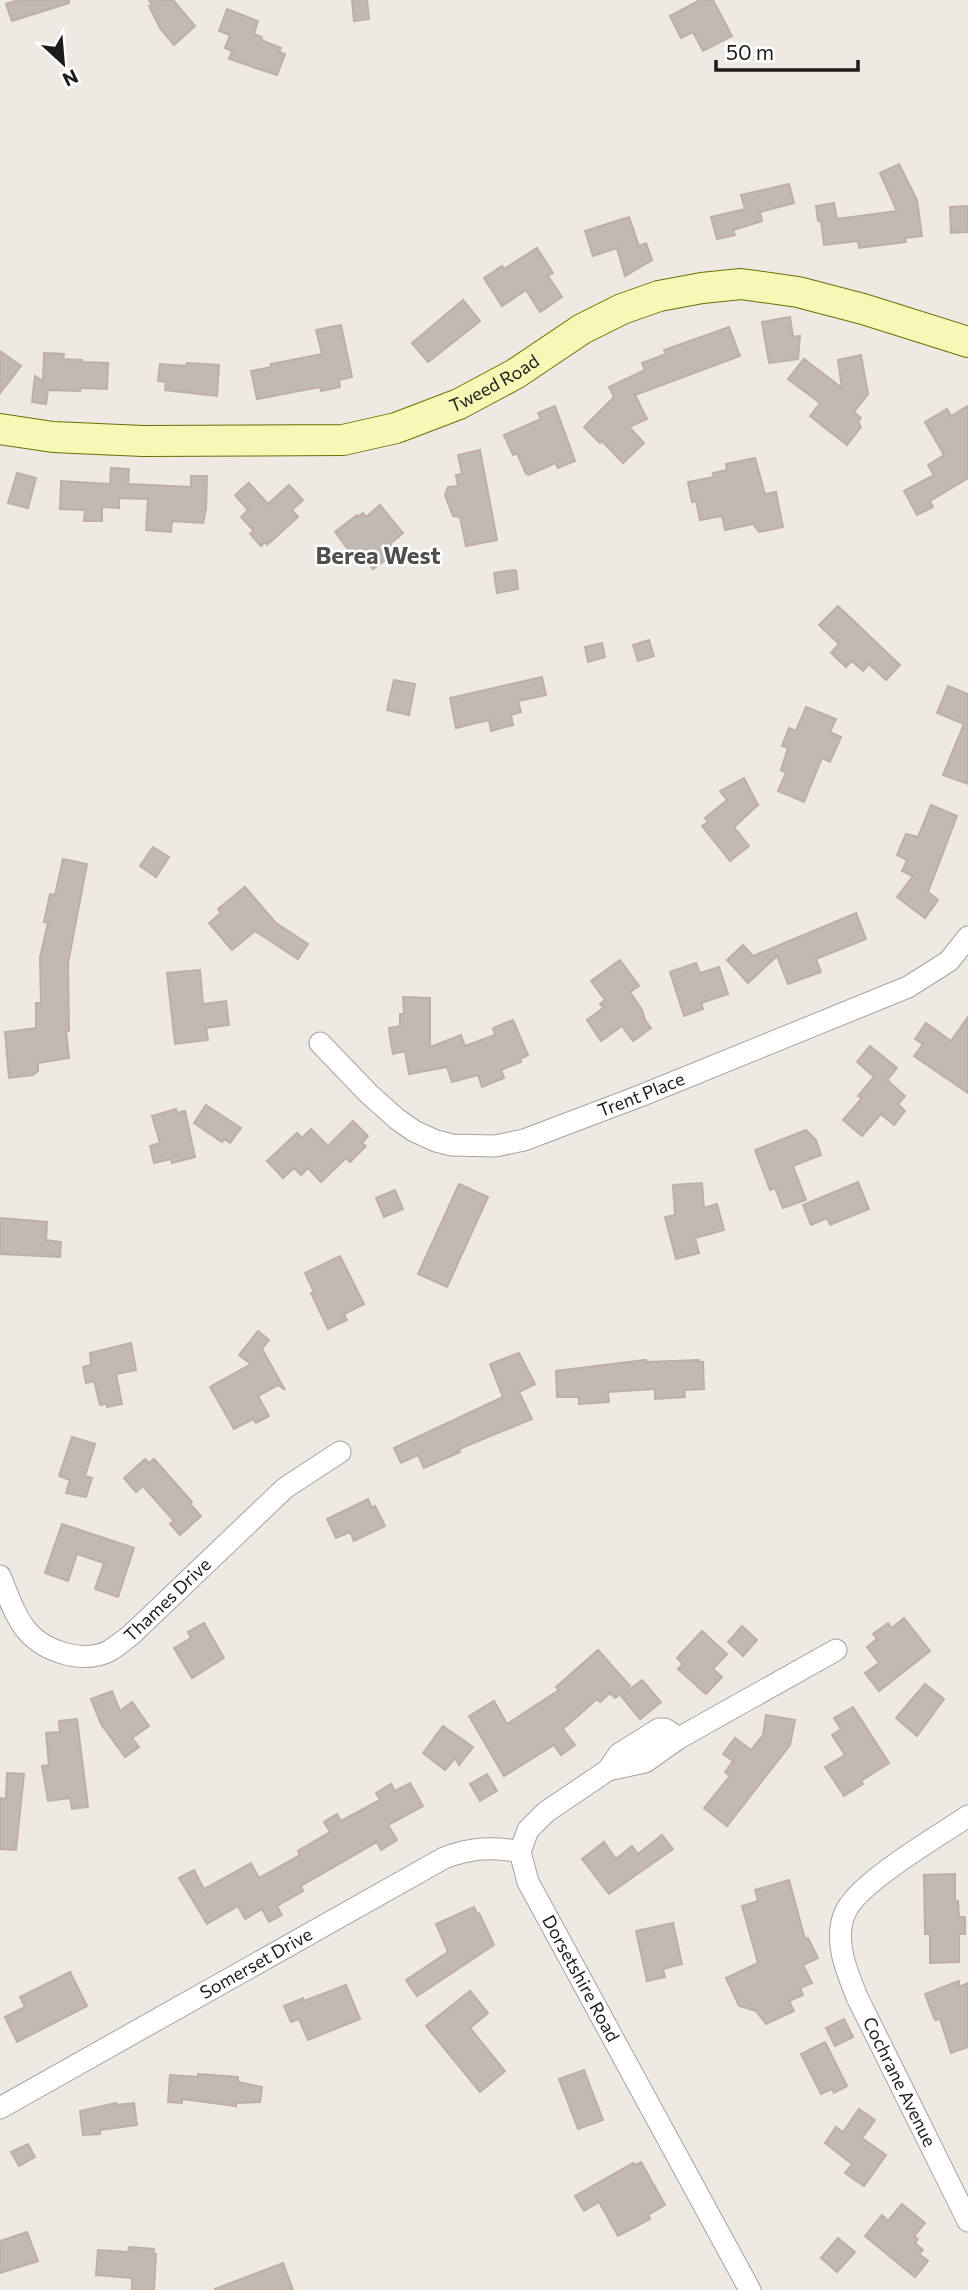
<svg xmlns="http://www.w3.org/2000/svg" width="968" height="2290" viewBox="0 0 968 2290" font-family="Commissioner,sans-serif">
	<rect width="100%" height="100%" fill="#eee9e2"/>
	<g fill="#c2b9b2" stroke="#bfafa5" stroke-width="2">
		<path d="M18,0H69V3L12,21L6,4Z"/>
		<path d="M149,0H173L195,26L174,45L160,28L149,6L152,5Z"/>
		<path d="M352,0H367L369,19L354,21Z"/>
		<path d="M700,0H713L732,36L703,51L693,32L681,38L670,16Z"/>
		<path d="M227,9L258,21L254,34L262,37L261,40L281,48L279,52L285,54L277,75L229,59L232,51L225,48L230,35L219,31Z"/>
		<path d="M899,164L917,200L922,236L905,238L906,242L859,248L858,241L824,245L821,221H818L816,206L834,203L837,219L897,211L880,173Z"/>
		<path d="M789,184L794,203L760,212L762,221L733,230L735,235L717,239L711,217L745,209L741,195Z"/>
		<path d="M968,206V232L951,233L950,207Z"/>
		<path d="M629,217L639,246L646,243L652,260L625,276L617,248L593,256L585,231Z"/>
		<path d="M537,248L553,273L548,276L562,297L540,312L526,290L502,306L484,278L502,266L504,269Z"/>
		<path d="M463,300L480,321L428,362L412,343Z"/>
		<path d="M790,317L793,337L800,336L798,359L769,363L762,322Z"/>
		<path d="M341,325L352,377L339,380L340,387L321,391L320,387L257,399L251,371L271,367V364L322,354L316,330Z"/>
		<path d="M729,327L740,356L635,395L647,419L629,427L644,443L623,463L602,441L600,443L584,427L614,397L609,387L645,370L642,363L666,354L664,350Z"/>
		<path d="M0,351L21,366L0,393Z"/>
		<path d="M44,353L64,354L63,359L82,360V362L108,363L107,389L81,388L80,391L48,390L46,404L32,402L35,376L43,381Z"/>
		<path d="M861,355L868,394L854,412L861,418L858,422L861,427L847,445L810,416L820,403L788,379L804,359L842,388L838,360Z"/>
		<path d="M187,363L219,365L217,396L165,390L166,382L158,381L160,364L186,366Z"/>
		<path d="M555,406L575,461L558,468L555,463L529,475L526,474L517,453L513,455L504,435L541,419L538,413Z"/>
		<path d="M968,406V478L930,501L933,507L917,515L904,491L934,475L928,465L944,455L925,422L947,409L951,416Z"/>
		<path d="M480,450L497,540L466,546L460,517L453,516L445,495L448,487L458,486L456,475L462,474L458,455Z"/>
		<path d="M755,458L765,494L776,492L783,527L759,532L753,524L725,530L722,516L700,520L696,501L692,502L688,482L714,477L713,473L727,470L726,464Z"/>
		<path d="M111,468L129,469L128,484L191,487V476H207L206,509L203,523L172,521L171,532L146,530L148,499L119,498V508L102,507V521H84L85,510L60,509L61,481L110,484Z"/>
		<path d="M17,473L36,478L28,508L8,503Z"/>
		<path d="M249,483L268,504L289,485L303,500L292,510L298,517L267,545L265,542L261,546L250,534L254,531L241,517L248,510L235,495Z"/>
		<path d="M380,505L403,533L390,544L396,552L373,569L359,551L353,556L335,532L357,515L358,517L363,513L366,517Z"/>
		<path d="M514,570L516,571L518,589L497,593L494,573Z"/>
		<path d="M838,606L900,665L886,680L869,664L863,671L852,661L846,667L831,653L839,644L819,625Z"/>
		<path d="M649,640L654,656L638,661L633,645Z"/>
		<path d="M602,643L605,657L588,662L585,647Z"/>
		<path d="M542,677L546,695L518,701L521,712L511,715L513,725L491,731L489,720L456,728L450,698Z"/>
		<path d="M394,680L415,684L409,715L387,710Z"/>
		<path d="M948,686L968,694V784L943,775L964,724L937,713Z"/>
		<path d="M806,707L836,719L830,732L841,737L830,762L822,758L804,802L778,791L786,773L781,770L788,748L782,746L789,728L796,731Z"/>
		<path d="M744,778L758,805L734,827L749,846L730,861L702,826L708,822L705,818L727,800L720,791Z"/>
		<path d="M931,805L957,816L928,892L938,900L925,918L897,897L913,876L902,871L907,860L897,855L906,834L918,837Z"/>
		<path d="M153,847L169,857L156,877L140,866Z"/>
		<path d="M63,859L87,864L68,963L69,1031H66L69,1058L38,1063V1071L33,1075L9,1078L5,1032L36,1028V1003H41L40,957L48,923L44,922L50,894L55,895Z"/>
		<path d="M245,887L276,923L308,944L298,959L255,931L232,950L209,923L221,913L218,909Z"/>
		<path d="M856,913L866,939L816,959L821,972L788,984L777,956L748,983L727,960L743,945L753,956Z"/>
		<path d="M620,960L639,986L630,992L642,1010L645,1020L651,1028L633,1041L622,1026L601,1041L587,1020L603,1008L600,1004L605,1000L591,981Z"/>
		<path d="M696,963L700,973L719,967L728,994L701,1003L703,1009L684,1016L670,972Z"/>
		<path d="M200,970L203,1004L226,1001L229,1025L206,1028L208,1040L175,1044L167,973Z"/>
		<path d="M403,997L430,998V1047L461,1035L465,1046L495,1035L493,1028L513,1020L528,1055L520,1059L521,1062L501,1070L504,1078L482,1087L478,1075L452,1082L447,1067L409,1074L405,1051L393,1054L390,1037L389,1028L400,1026V1014H404Z"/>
		<path d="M968,1017V1093L914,1056L923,1044L915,1039L926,1023L951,1041Z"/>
		<path d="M870,1046L897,1068L887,1080L905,1096L898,1104L905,1111L894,1125L881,1114L862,1136L843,1120L862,1098L858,1096L874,1077L857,1062Z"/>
		<path d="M206,1105L241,1128L230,1143L224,1139L222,1142L194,1123Z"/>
		<path d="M176,1109L177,1113L185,1111L195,1157L172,1163L171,1159L154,1163L150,1146L160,1143L152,1116Z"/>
		<path d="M353,1121L368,1136L362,1143L366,1146L350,1162L346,1158L321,1182L308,1168L301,1175L294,1168L283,1178L267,1161L297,1133L302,1138L311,1129L328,1146Z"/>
		<path d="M806,1130L816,1140L821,1155L793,1166L806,1200L783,1208L775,1188L770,1190L755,1150Z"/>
		<path d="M858,1182L869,1209L830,1225L827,1218L811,1225L803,1205Z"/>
		<path d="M702,1183L704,1208L717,1204L724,1230L695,1238L699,1253L676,1259L665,1217L675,1215L673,1185Z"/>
		<path d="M459,1184L488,1197L447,1287L418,1274Z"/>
		<path d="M395,1190L403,1209L384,1217L376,1198Z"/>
		<path d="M0,1218L47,1222L46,1240L61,1242L60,1257L0,1254Z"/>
		<path d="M340,1256L364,1304L344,1314L347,1320L328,1329L311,1293L314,1292L305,1273Z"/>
		<path d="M258,1331L269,1340L262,1349L285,1390L278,1385L258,1396L269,1416L256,1423L253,1419L234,1429L210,1387L251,1364L239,1355Z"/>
		<path d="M131,1343L136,1370L116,1374L122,1404L107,1407V1404L100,1405L94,1381L86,1383L83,1367L91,1365L90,1353Z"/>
		<path d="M519,1353L535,1384L519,1392L532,1419L459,1449L460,1452L424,1468L418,1455L401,1463L394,1448L503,1397L490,1364Z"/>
		<path d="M646,1360V1362L699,1360V1362H703L704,1389L684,1390L685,1397L655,1399V1389L608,1392L609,1402L579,1404V1397H557L556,1371Z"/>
		<path d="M72,1437L95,1444L85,1476L92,1478L86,1497L66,1493L70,1480L59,1476Z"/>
		<path d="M145,1459L149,1463L154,1459L192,1502L190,1504L201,1516L180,1535L170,1524L174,1521L143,1486L136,1492L124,1478Z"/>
		<path d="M368,1499L372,1508L375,1506L385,1526L354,1541L350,1532L336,1538L327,1519Z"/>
		<path d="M62,1524L134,1548L118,1597L95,1589L104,1563L77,1554L68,1581L45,1573Z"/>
		<path d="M904,1618L930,1651L879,1691L865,1673L879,1663L867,1647L877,1639L873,1634L888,1623L892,1628Z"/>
		<path d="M204,1623L224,1658L192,1678L174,1648L191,1638L188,1632Z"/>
		<path d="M742,1626L757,1640L743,1656L728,1642Z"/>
		<path d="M702,1631L727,1654L713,1669L722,1677L706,1694L678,1669L683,1664L677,1658Z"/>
		<path d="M598,1650L630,1686L615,1698L610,1693L600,1702L597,1699L563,1729L575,1745L561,1755L554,1745L504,1776L469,1716L494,1701L507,1724L559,1690L556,1687Z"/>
		<path d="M642,1680L661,1702L640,1719L621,1696Z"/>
		<path d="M925,1684L944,1699L917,1736L896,1718Z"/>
		<path d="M112,1691L120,1711L132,1702L149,1726L132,1738L139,1747L125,1757L101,1724L91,1699Z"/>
		<path d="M853,1707L889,1763L861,1781L863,1784L844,1796L825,1767L845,1755L832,1735L841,1729L834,1718Z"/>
		<path d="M766,1715L795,1720L790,1745L727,1826L704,1808L730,1776L725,1772L733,1761L723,1754L735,1738L751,1750L763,1735Z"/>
		<path d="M77,1719L88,1807L72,1809L70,1798L48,1801L42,1766L49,1765L46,1733L60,1732L59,1721Z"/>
		<path d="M443,1726L473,1747L459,1765L455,1758L445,1770L423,1753Z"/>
		<path d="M7,1773L24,1774L16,1850L0,1849V1798L6,1799Z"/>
		<path d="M487,1774L497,1791L480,1801L470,1784Z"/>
		<path d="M410,1783L423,1806L388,1825L397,1840L381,1850L377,1842L301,1886L303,1891L277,1906L282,1915L269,1922L262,1909L245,1919L238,1906L207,1924L179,1878L194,1870L204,1889L251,1863L259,1878L300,1855L298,1851L330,1832L324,1822L337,1814L341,1821L380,1800L376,1793L391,1784L395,1791Z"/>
		<path d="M662,1835L673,1849L609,1894L582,1859L604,1842L616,1859L632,1846L638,1854Z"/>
		<path d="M955,1874V1901H958L959,1917H965V1934H959V1962L930,1963V1934H925L924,1875Z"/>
		<path d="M789,1880L805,1939L808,1938L818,1958L803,1965L812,1983L800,1988L803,1995L789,2001L794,2011L766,2024L756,2011L739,2006L726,1978L758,1963L742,1906L758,1901L755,1890Z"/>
		<path d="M474,1907L477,1914L479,1913L494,1945L417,1996L406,1980L448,1952L436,1924Z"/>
		<path d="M673,1923L682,1964L663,1969L665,1977L647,1981L636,1931Z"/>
		<path d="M70,1972L87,2006L17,2042L5,2017L25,2007L20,1997Z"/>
		<path d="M959,1981V1987L968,1983V2047L951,2053L940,2019L935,2020L925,1994Z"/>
		<path d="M346,1985L360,2019L308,2040L299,2019L291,2022L284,2006L303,1998L304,2001Z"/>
		<path d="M470,1991L488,2013L470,2028L505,2071L480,2092L426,2026Z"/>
		<path d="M844,2019L853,2037L835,2046L826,2028Z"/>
		<path d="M825,2042L847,2086L834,2093L832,2089L821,2094L801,2054Z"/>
		<path d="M584,2070L603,2120L578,2129L559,2079Z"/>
		<path d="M198,2074L238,2077V2082L262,2087L260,2102L236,2103V2106L182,2099V2103L168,2102L170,2075L198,2077Z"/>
		<path d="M116,2103V2105L134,2103L137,2125L100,2130V2134L83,2135L80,2111Z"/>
		<path d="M859,2109L875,2120L862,2138L886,2155L864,2186L845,2173L852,2164L825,2143L836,2127L843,2132Z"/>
		<path d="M28,2144L35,2157L19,2166L11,2152Z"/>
		<path d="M641,2162L665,2205L648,2215L650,2219L618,2236L599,2202L584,2211L575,2196L633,2163L635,2165Z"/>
		<path d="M902,2204L925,2223L914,2236L918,2239L915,2243L923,2250L919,2254L928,2261L915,2277L865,2236L882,2215L888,2221Z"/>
		<path d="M27,2232L38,2261L0,2273V2241Z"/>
		<path d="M838,2238L855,2252L837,2272L821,2258Z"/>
		<path d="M129,2247L154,2249L153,2254H156L154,2290H132V2278L96,2275L98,2250L128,2252Z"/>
		<path d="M283,2263L293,2290H215V2289Z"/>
	</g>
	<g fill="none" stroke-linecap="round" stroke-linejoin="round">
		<defs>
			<g id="street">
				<path id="s1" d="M320,1043L369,1094L397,1119L414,1131L436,1141L452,1145L495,1146L524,1140L640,1096L908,987L949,961L968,937"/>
				<path id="s2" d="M0,1576C8,1595 14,1615 27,1631C45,1652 84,1664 109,1651C116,1647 124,1640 131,1635L285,1488L340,1452"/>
				<path id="s3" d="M679,1738L665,1729H659L619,1754L608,1770L546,1812L528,1830L520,1852L528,1882L750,2290"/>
				<path d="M608,1770L645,1762L679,1738L836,1650"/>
				<path id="s4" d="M968,1816C939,1836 857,1883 845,1913C833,1940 847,1972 857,1997L968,2221"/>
				<path id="s5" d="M0,2108L444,1858C470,1848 493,1846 520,1852"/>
			</g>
			<g id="secondary">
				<path id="s6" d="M0,429L53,437L143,441L343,440L396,428L459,404L515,374L582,329L622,309L659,296L702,288L741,284L798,292L863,309L968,342"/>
			</g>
		</defs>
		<use href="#street" stroke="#a3a3a3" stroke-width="23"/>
		<use href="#secondary" stroke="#697006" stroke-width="32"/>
		<use href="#street" stroke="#fff" stroke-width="21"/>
		<use href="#secondary" stroke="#f7f8b5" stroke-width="30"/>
	</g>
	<g text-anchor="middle" stroke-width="5" stroke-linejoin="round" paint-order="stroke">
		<g font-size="18" fill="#1c1c1c" stroke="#fff">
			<text dy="6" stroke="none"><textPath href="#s6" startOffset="506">Tweed Road</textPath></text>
			<text dy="6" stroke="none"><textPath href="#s1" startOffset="368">Trent Place</textPath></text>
			<text dy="6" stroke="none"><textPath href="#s2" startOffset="229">Thames Drive</textPath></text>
			<text dy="6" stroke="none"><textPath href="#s5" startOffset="294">Somerset Drive</textPath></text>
			<text dy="6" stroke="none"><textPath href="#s3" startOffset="354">Dorsetshire Road</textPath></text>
			<text dy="6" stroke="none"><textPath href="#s4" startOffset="340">Cochrane Avenue</textPath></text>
		</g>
		<g font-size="24" font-weight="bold" fill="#4f4f4f" stroke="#fff">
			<text x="378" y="564">Berea West</text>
		</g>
	</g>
	<g transform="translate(63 63) rotate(154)" stroke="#ffffff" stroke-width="5" paint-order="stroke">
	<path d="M0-5L12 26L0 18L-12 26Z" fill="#1c1c1c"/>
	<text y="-10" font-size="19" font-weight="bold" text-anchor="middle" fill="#1c1c1c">N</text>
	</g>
	<path d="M716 60v10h142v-10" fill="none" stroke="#1c1c1c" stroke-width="3.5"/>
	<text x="726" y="60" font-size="21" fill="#1c1c1c" stroke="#ffffff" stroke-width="5" paint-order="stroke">50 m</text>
</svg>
